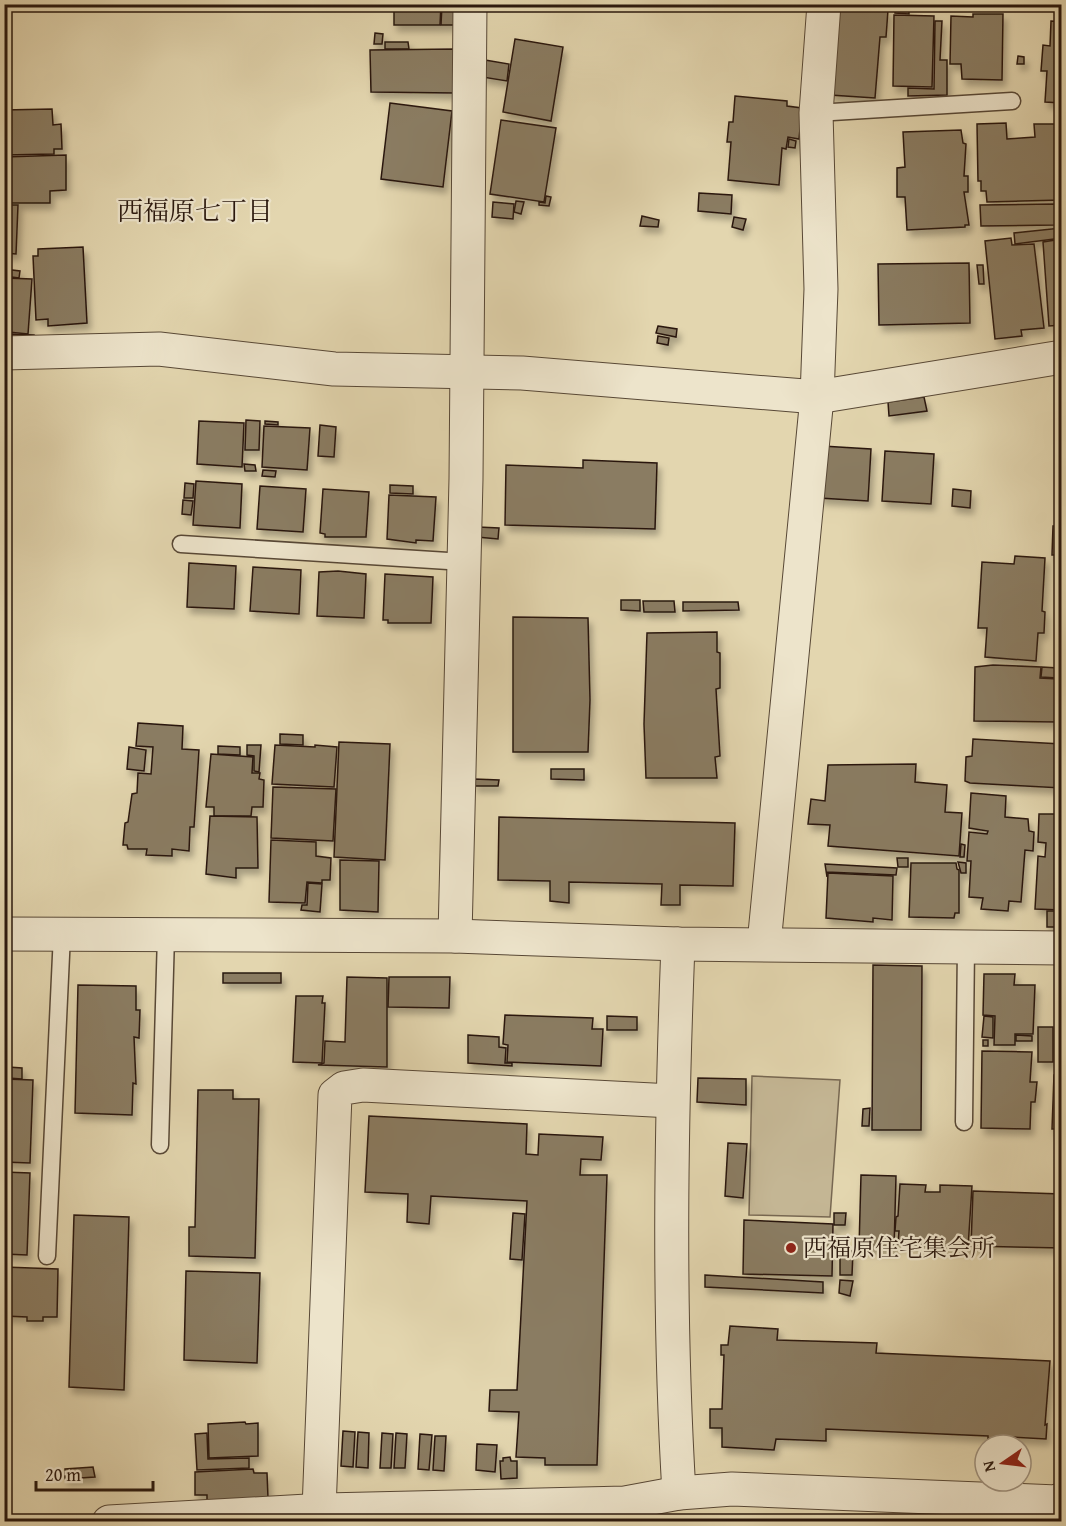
<svg xmlns="http://www.w3.org/2000/svg" width="1066" height="1526" viewBox="0 0 1066 1526" font-family="'Gentium Book Plus','Noto Serif JP',serif">
	<defs>
		<filter id="shadow"><feDropShadow dx="3.5" dy="6" stdDeviation="3" flood-color="#0004"/></filter>
	</defs>
	<rect width="100%" height="100%" fill="#e3d6af"/>
	<filter id="stains"><feTurbulence type="fractalNoise" baseFrequency=".00333" numOctaves="4"/><feColorMatrix values="0 0 0 0 .2 0 0 0 0 .09 0 0 0 0 .02 0 0 0 .5 -.17"/></filter>
	<radialGradient id="worn" r=".72"><stop offset=".6" stop-color="#630" stop-opacity="0"/><stop offset="1" stop-color="#630" stop-opacity=".3"/></radialGradient>
	<path fill="#c4b694" stroke="#776751" stroke-width="1.5" d="M752,1076L840,1080L830,1217L749,1215Z"/>
	<g fill="#8a7b62" stroke="#2a180e" stroke-width="1.5" filter="url(#shadow)">
		<path d="M394,4H441L440,25H394Z"/>
		<path d="M442,4H454L455,25H441Z"/>
		<path d="M837,6L888,10L886,37H880L875,98L830,95Z"/>
		<path d="M895,10H909V14L895,13Z"/>
		<path d="M973,14H1003L1002,80L962,79L961,64H950L951,16L973,17Z"/>
		<path d="M894,15L934,16L932,87L893,86Z"/>
		<path d="M935,21H942L940,60H947V95L908,96V88L934,89Z"/>
		<path d="M1051,21L1062,22V103L1045,102L1047,71H1041L1043,45L1050,46Z"/>
		<path d="M375,33L383,34L382,44H374Z"/>
		<path d="M515,39L563,47L551,121L503,112Z"/>
		<path d="M385,42H408L409,49H385Z"/>
		<path d="M455,49V93L371,92L370,50Z"/>
		<path d="M1018,56L1024,57V64H1017Z"/>
		<path d="M485,60L509,64L507,81L482,77Z"/>
		<path d="M735,96L787,101V106L802,108L799,139L788,137L786,149L782,148L779,185L728,180L731,142H727L729,122H733Z"/>
		<path d="M390,103L452,111L443,187L381,179Z"/>
		<path d="M52,109L53,125L61,124L62,149H54V154L4,155V110Z"/>
		<path d="M501,120L556,128L544,202L490,194Z"/>
		<path d="M1006,123L1007,139L1035,137L1034,124H1062V200L987,202L986,191H981V181H978L977,124Z"/>
		<path d="M961,130L963,143L966,144L964,176H968V192H964L969,225H965V227L907,230L905,197H897V168L905,167L903,132Z"/>
		<path d="M789,139L796,141L795,148L788,147Z"/>
		<path d="M66,155V190L50,191V203H4V157Z"/>
		<path d="M699,193L732,195L731,214L698,211Z"/>
		<path d="M546,196L551,197L549,206L539,205V202L545,203Z"/>
		<path d="M516,201L524,202L521,214L514,212Z"/>
		<path d="M493,202L514,204L513,219L492,217Z"/>
		<path d="M1055,204V225L981,226L980,205Z"/>
		<path d="M4,205H18L16,254L4,253Z"/>
		<path d="M642,216L659,220L658,227L640,226Z"/>
		<path d="M734,217L746,219L743,230L732,227Z"/>
		<path d="M1061,228L1062,238L1015,244L1014,233Z"/>
		<path d="M1011,238L1012,245L1034,244L1044,328L1021,330L1022,336L995,339L985,241Z"/>
		<path d="M1062,239V325L1049,326L1043,242Z"/>
		<path d="M83,247L87,323L48,326V319L36,320L33,256H38V249Z"/>
		<path d="M969,263L970,323L879,325L878,264Z"/>
		<path d="M977,265H983L984,284H979Z"/>
		<path d="M4,269L20,271L19,278L4,276Z"/>
		<path d="M4,278L32,279L28,334L9,332L8,339H4Z"/>
		<path d="M658,326L677,329L676,337L656,333Z"/>
		<path d="M10,334L34,335V344H9Z"/>
		<path d="M658,336L669,338L668,345L657,343Z"/>
		<path d="M924,397L927,411L889,416L888,402Z"/>
		<path d="M246,420L260,421L259,450H245Z"/>
		<path d="M199,421L244,423L242,467L197,464Z"/>
		<path d="M265,421L278,422V425L265,424Z"/>
		<path d="M320,425L336,427L334,457L318,456Z"/>
		<path d="M264,426L310,428L307,470L262,467Z"/>
		<path d="M822,446L871,449L868,501L819,498Z"/>
		<path d="M885,451L934,454L931,504L882,501Z"/>
		<path d="M583,460L657,463L655,529L505,525L506,465L583,468Z"/>
		<path d="M244,464L255,465L256,471H245Z"/>
		<path d="M263,470L276,471L275,477L262,476Z"/>
		<path d="M196,481L242,484L240,528L193,525Z"/>
		<path d="M185,483L194,484L193,498H184Z"/>
		<path d="M390,485L413,486V494L390,493Z"/>
		<path d="M260,486L306,489L303,532L257,529Z"/>
		<path d="M323,489L369,492L366,537H325V534L320,533Z"/>
		<path d="M953,489L971,491L970,508L952,506Z"/>
		<path d="M389,495L436,497L433,541L416,540V543L387,539Z"/>
		<path d="M183,500L193,501L191,515L182,514Z"/>
		<path d="M1053,526H1062V564L1061,555H1052Z"/>
		<path d="M478,527L499,528L498,539L477,537Z"/>
		<path d="M1015,556L1045,558L1042,611L1045,612L1044,633H1038L1036,661L985,657L987,628H978L982,562L1014,564Z"/>
		<path d="M189,563L236,566L234,609L187,607Z"/>
		<path d="M253,567L301,570L299,614L250,611Z"/>
		<path d="M338,571L366,574L364,618L317,616L319,572Z"/>
		<path d="M385,574L433,577L431,623H388V620H383Z"/>
		<path d="M621,600H640V611L621,610Z"/>
		<path d="M643,601H674L675,612H644Z"/>
		<path d="M683,602H738L739,610L683,611Z"/>
		<path d="M513,617L588,618L590,700L588,752H513Z"/>
		<path d="M717,632V652L720,653V688L716,689L720,756L715,757L717,778H646L644,724L647,633Z"/>
		<path d="M993,665L1041,667L1040,678L1058,679L1057,722L974,721L975,667Z"/>
		<path d="M1042,667L1058,668V678L1041,677Z"/>
		<path d="M138,723L183,726L182,749L199,750L194,827H190L189,851L172,849V856L146,855L147,849H128L127,845H123L125,823L128,822L132,794L137,793L138,773L151,774L153,747L136,746Z"/>
		<path d="M280,734L303,735V745L280,744Z"/>
		<path d="M973,739L1062,744V788L970,783L965,781L966,757L972,756Z"/>
		<path d="M339,742L390,744L385,860L334,857Z"/>
		<path d="M247,745H261L259,772L254,771V756L247,755Z"/>
		<path d="M275,745L315,747V745L337,747L334,787L272,784Z"/>
		<path d="M218,746L240,747V755L218,754Z"/>
		<path d="M129,747L146,750L144,771L127,769Z"/>
		<path d="M211,754L253,757L252,773H260L259,779L264,780L263,807H252L251,816H214V807H206Z"/>
		<path d="M916,764L915,782L947,785L945,812L962,813L959,856L828,846L830,825L808,824L811,799L825,801L828,765Z"/>
		<path d="M551,769H584V780L551,779Z"/>
		<path d="M474,779L499,780L498,786H474Z"/>
		<path d="M273,787L336,789L333,841L271,838Z"/>
		<path d="M971,793L1006,796L1005,817L1028,819L1029,831L1034,832L1033,851L1025,850L1021,902L1009,901L1008,911L981,909L983,898L969,897L971,861H967L969,832L987,834L988,831L969,828Z"/>
		<path d="M1039,814H1062V910L1035,909L1038,856L1045,857L1046,843L1038,842Z"/>
		<path d="M210,816L257,817L258,868H236V878L206,874Z"/>
		<path d="M499,817L735,823L733,886L680,885V905H661L662,884L569,882V903L550,901V881L498,880Z"/>
		<path d="M271,840L316,842V856L331,858L330,880H322V883L307,882L305,903L269,902Z"/>
		<path d="M961,844L965,845L964,857H960Z"/>
		<path d="M897,858H908V867H898Z"/>
		<path d="M340,860L379,861L378,912L340,910Z"/>
		<path d="M958,862L966,863V873H961Z"/>
		<path d="M911,863H956L957,869L959,870V913H955L954,918L909,917Z"/>
		<path d="M825,864L897,868L896,875L827,872V877Z"/>
		<path d="M828,873L893,876L892,920L873,918V922L826,918Z"/>
		<path d="M308,883L322,884L320,912L301,910L302,905H307Z"/>
		<rect x="1047" y="911" width="15" height="16"/>
		<path d="M873,965L922,966L921,1130H872Z"/>
		<rect x="223" y="973" width="58" height="10"/>
		<path d="M984,974H1015L1014,985H1035L1033,1034H1015V1045H994L995,1016L983,1015Z"/>
		<path d="M347,977L387,978V1067L318,1065L324,1063L325,1041L345,1042Z"/>
		<path d="M389,977H450L449,1008L388,1007Z"/>
		<path d="M78,985L136,986V1010H140L139,1038L134,1037L136,1084L133,1083L132,1115L75,1113Z"/>
		<path d="M296,996H323L322,1003H325L322,1063L293,1062Z"/>
		<rect x="1057" y="1002" width="5" height="70"/>
		<path d="M505,1015L593,1018L592,1029H603L601,1066L507,1062L508,1045L503,1044Z"/>
		<path d="M607,1016L637,1017V1030H607Z"/>
		<path d="M984,1016L993,1017V1038L982,1037Z"/>
		<rect x="1038" y="1027" width="15" height="35"/>
		<path d="M468,1035L499,1037V1047L506,1048L505,1063H512V1066L468,1063Z"/>
		<path d="M1016,1035L1032,1036V1041H1016Z"/>
		<rect x="983" y="1040" width="5" height="6"/>
		<path d="M982,1051L1032,1052L1030,1082H1037L1035,1102H1031L1030,1129L981,1128Z"/>
		<path d="M8,1067L22,1068V1079L8,1078Z"/>
		<path d="M1054,1075H1062V1129H1052Z"/>
		<path d="M698,1078L746,1079V1105L697,1102Z"/>
		<path d="M4,1079L33,1080L30,1163L4,1162Z"/>
		<path d="M198,1090H233V1099H259L255,1258L189,1256V1227H195Z"/>
		<path d="M870,1108L869,1126H862L863,1109Z"/>
		<path d="M369,1116L527,1124L526,1154L538,1155L539,1134L603,1137L601,1160L581,1159L580,1175H607L597,1465H545V1458L516,1457L519,1412L489,1411L490,1390H517L527,1201L431,1196L429,1224L407,1222L408,1194L365,1192Z"/>
		<path d="M728,1143L747,1144L743,1198L725,1196Z"/>
		<path d="M4,1172L30,1173L27,1255L4,1254Z"/>
		<path d="M861,1175L896,1176L894,1249L859,1248Z"/>
		<path d="M900,1184L926,1185L925,1192H940V1185L972,1186L968,1248L898,1244L899,1231H895L896,1217L898,1216Z"/>
		<path d="M973,1191L1062,1194V1248L971,1246Z"/>
		<path d="M513,1213L525,1214L522,1260L510,1259Z"/>
		<path d="M834,1213H846L845,1225H834Z"/>
		<path d="M74,1215L129,1217L124,1390L69,1387Z"/>
		<path d="M744,1220L833,1224L832,1276L743,1274Z"/>
		<path d="M840,1251H853L852,1275H840Z"/>
		<path d="M4,1267L58,1269L57,1317H43V1321H27V1317L4,1316Z"/>
		<path d="M186,1271L260,1273L257,1363L184,1360Z"/>
		<path d="M705,1275L823,1282V1293L705,1287Z"/>
		<path d="M840,1280L853,1281L850,1296L839,1293Z"/>
		<path d="M730,1326L778,1329L777,1340L877,1343L876,1353L1050,1361L1045,1425L1047,1424L1046,1439L1011,1437V1445H988V1436L826,1429V1441L776,1439L774,1450L722,1447V1428H710V1409H722L724,1355H721V1345H728Z"/>
		<path d="M245,1422L246,1424L258,1423V1456L209,1458L208,1424Z"/>
		<path d="M343,1431L355,1432L353,1467L341,1466Z"/>
		<path d="M358,1432L369,1433L368,1468L356,1467Z"/>
		<path d="M207,1433L208,1459L249,1458V1468L197,1470L195,1434Z"/>
		<path d="M382,1433L393,1434L391,1468H380Z"/>
		<path d="M396,1433L407,1434L405,1468H394Z"/>
		<path d="M420,1434L432,1435L429,1470L418,1469Z"/>
		<path d="M435,1436H446L444,1471L433,1470Z"/>
		<path d="M477,1444L497,1445L495,1472L476,1470Z"/>
		<path d="M510,1457L511,1461H517V1478L501,1479L500,1461H503V1458Z"/>
		<path d="M93,1467L95,1477L65,1479V1469Z"/>
		<path d="M253,1469L254,1473H267L268,1498L207,1508V1495H195V1472Z"/>
	</g>
	<g fill="none" stroke-linecap="round" stroke-linejoin="round">
		<defs>
			<g id="service">
				<path d="M816,113L1012,101"/>
				<path d="M181,544L464,562"/>
				<path d="M964,1122L966,946"/>
				<path d="M160,1145L166,935"/>
				<path d="M47,1256L62,934"/>
			</g>
			<g id="minor">
				<path d="M4,353L159,349L334,369L522,373L817,397L1062,357"/>
				<path d="M4,934L455,936L678,944L1062,948"/>
				<path d="M455,936L466,479L470,4"/>
				<path d="M678,944C671,1126 668,1310 679,1493"/>
				<path d="M764,944L817,397L821,289L816,113L824,4"/>
				<path d="M319,1510L335,1095L344,1088L363,1085L672,1101"/>
				<path d="M109,1522L325,1510L625,1503L679,1493L732,1489L1057,1502L1062,1499"/>
			</g>
		</defs>
		<use href="#service" stroke="#584836" stroke-width="19"/>
		<use href="#minor" stroke="#584836" stroke-width="35"/>
		<use href="#service" stroke="#ede4cb" stroke-width="16"/>
		<use href="#minor" stroke="#ede4cb" stroke-width="33"/>
	</g>
	<circle fill="#8f2418" stroke="#ede4cb" stroke-width="2" cx="791" cy="1248" r="6"/>
	<g text-anchor="middle" stroke-width="4.5" stroke-linejoin="round" paint-order="stroke">
		<g font-size="24" fill="#2a180e" stroke="#ede4cb" text-anchor="start">
			<text x="803" y="1256">西福原住宅集会所</text>
		</g>
		<g font-size="26" fill="#2a180e" stroke="#ede4cb">
			<text x="195" y="220">西福原七丁目</text>
		</g>
	</g>
	<rect width="1066" height="1526" fill="none" stroke="#e3d6af" stroke-width="24"/>
	<rect x="6" y="6" width="1054" height="1514" fill="none" stroke="#2a180e" stroke-width="3"/>
	<rect x="12" y="12" width="1042" height="1502" fill="none" stroke="#2a180e" stroke-width="1.5"/>
	<g transform="translate(1003 1463) rotate(256)"><circle r="28" fill="#ede4cb" stroke="#9f927f" stroke-width="1.5"/>
	<path d="M0-4.5L10 22L0 15L-10 22Z" fill="#8f2418"/>
	<text y="-9" font-size="16" font-weight="bold" text-anchor="middle" fill="#2a180e">N</text>
	</g>
	<path d="M36 1481v9h117v-9" fill="none" stroke="#2a180e" stroke-width="3"/>
	<text x="45" y="1481" font-size="18" fill="#2a180e" stroke="#ede4cb" stroke-width="4.5" paint-order="stroke">20 m</text>
	<rect width="100%" height="100%" filter="url(#stains)"/>
	<rect width="100%" height="100%" fill="url(#worn)"/>
</svg>
